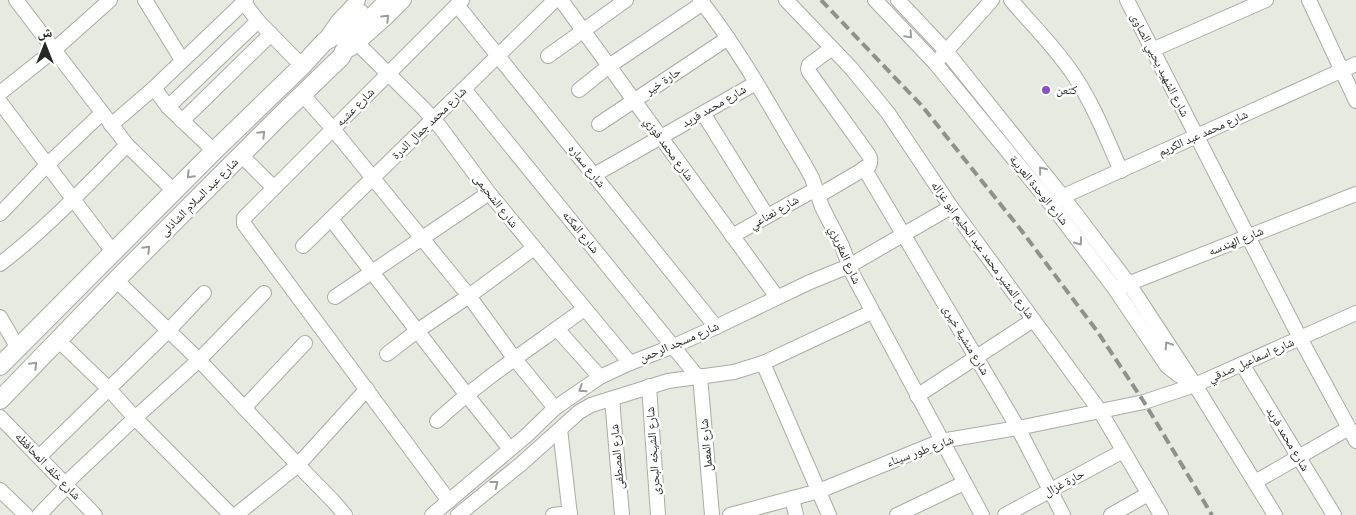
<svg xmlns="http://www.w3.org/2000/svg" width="1356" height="515" viewBox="0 0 1356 515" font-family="'Archivo Narrow','Noto Naskh Arabic',sans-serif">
	<rect width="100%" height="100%" fill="#e6eae1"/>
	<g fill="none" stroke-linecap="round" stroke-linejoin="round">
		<defs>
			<g id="minor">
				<path d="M16,0L127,145L174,191"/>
				<path d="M145,0L182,60"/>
				<path d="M242,0L258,21L302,66"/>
				<path d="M561,0L777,297"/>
				<path d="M700,0C740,50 773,112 806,167L812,178L822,207L842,246L852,273L982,515"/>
				<path d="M786,0L851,68L888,113L951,207L1100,411L1161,515"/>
				<path d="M875,0L935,63L1050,203L1115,289L1167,366L1177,374L1190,382"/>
				<path d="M898,0L946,51L1063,197L1129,284L1195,385L1275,515"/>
				<path d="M1011,0C1032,25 1057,49 1075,77C1094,106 1107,139 1121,171"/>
				<path d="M1127,0L1300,338L1356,441"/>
				<path d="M1309,0L1356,101"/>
				<path d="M457,5L716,327"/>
				<path d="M325,40L338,21L358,0"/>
				<path d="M357,43L424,109L440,127L489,193L630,363"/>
				<path d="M351,49L385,19L404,0"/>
				<path d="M1152,50L1266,0"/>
				<path d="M548,56L626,0"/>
				<path d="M941,57L992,0"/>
				<path d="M154,88L168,107L214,151"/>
				<path d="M464,89L697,376"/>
				<path d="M579,90L609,66L703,3"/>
				<path d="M0,93L54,50L110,0"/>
				<path d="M302,94L333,129L469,296L534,248"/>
				<path d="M0,102L113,252"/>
				<path d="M168,107L258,21"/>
				<path d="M703,113L767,216"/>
				<path d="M182,121L271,34"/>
				<path d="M599,124L728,38"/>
				<path d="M111,125L154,88L246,0"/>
				<path d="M241,155L274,188"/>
				<path d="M864,168L1018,428L1063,515"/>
				<path d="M594,175L756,83"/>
				<path d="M818,196L869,166C871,161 871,158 868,154L809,72L808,69L809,65L832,48"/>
				<path d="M1055,200L1356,64"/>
				<path d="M0,214L47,165L102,113"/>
				<path d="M331,219L466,394L510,449"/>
				<path d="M732,236L816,189"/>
				<path d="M303,246L555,0"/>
				<path d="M0,264C45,230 87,185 127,145"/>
				<path d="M116,280L199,360L298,465L236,515"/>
				<path d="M1120,287L1356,194"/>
				<path d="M335,297L489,193"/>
				<path d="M0,317L18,348"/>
				<path d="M557,329L600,377"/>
				<path d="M58,340L109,389L135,418L231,515"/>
				<path d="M387,354L417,331L469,296L514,358L555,408"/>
				<path d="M763,363L829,515"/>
				<path d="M1242,364L1334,515"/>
				<path d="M700,376L712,515"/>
				<path d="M649,386L658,515"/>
				<path d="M917,396L1033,320"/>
				<path d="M612,399L622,515"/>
				<path d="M244,408L305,343"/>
				<path d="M0,417L95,515"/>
				<path d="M437,421C482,379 534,346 584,309"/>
				<path d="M560,429L570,515"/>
				<path d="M39,457L168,331L204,293"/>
				<path d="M1255,482L1349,428"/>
				<path d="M65,484L135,418L199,360L264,293"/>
				<path d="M0,490L26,515"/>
				<path d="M792,498L796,515"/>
				<path d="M449,501L244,224V218L462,0"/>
				<path d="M39,515L67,486"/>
				<path d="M345,515L334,502L298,465L367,389"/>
				<path d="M432,515L526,436L555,408L600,377L630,363L674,346L716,327L810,282L849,266L951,207"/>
				<path d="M458,515L521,464L579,412L591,405L668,381L734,372L763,363L872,312"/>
				<path d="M553,515L570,513"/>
				<path d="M730,515L819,491L941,441L1018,428L1144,402L1195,385L1356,313"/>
				<path d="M897,515L964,483"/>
				<path d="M1005,515L1123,451"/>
				<path d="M1111,515L1148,494"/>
			</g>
			<g id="major">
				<path d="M0,366L214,151L302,66L324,42L342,31L360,13"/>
				<path d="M0,400L125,271L280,116L341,57L351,39L358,31L389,0"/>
			</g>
		</defs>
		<use href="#minor" stroke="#a9ada5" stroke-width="16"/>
		<use href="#major" stroke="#a9ada5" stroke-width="20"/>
		<use href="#minor" stroke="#fff" stroke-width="14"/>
		<use href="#major" stroke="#fff" stroke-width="18"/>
		<path stroke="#8f928c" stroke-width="4" stroke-dasharray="10 5" stroke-linecap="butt" d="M821,0L922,106L1021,230L1097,331L1144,402L1212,515"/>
	</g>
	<defs><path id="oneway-chevron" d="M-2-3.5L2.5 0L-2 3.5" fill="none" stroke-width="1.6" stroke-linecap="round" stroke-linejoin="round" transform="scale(1.25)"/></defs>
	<g stroke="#9d9e9c">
		<use href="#oneway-chevron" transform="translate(386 18) rotate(-44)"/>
		<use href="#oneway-chevron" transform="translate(909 35) rotate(47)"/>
		<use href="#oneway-chevron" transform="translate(262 134) rotate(-45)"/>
		<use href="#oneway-chevron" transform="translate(1042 170) rotate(-129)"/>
		<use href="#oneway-chevron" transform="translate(190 175) rotate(135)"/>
		<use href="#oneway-chevron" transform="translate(1079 242) rotate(53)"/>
		<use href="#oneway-chevron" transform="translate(147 249) rotate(-45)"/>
		<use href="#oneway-chevron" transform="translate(1168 345) rotate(-123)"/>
		<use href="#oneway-chevron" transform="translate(34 365) rotate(-46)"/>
		<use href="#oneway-chevron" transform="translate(582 389) rotate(147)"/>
		<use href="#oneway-chevron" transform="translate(495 484) rotate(-38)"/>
	</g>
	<circle fill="#8e4ec3" stroke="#fff" stroke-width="2" cx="1046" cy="90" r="5"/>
	<g text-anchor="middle" stroke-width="5" stroke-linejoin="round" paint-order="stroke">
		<g font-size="12" fill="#262824" stroke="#fff">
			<text transform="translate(1160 65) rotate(63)" y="4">شارع الشهيد يحيي الصاوى</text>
			<text transform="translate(663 81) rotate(-34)" y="4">حارة خير</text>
			<text transform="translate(714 106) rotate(-30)" y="4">شارع محمد فريد</text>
			<text transform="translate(355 107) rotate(-45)" y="4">شارع عشبه</text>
			<text transform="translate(429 123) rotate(-44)" y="4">شارع محمد جمال الدرة</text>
			<text transform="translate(1203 133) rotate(-24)" y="4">شارع محمد عبد الكريم</text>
			<text transform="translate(669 149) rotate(54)" y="4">شارع محمد فوزي</text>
			<text transform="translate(587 166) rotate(51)" y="4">شارع سماره</text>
			<text transform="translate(1039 190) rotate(51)" y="4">شارع الوحدة العربية</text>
			<text transform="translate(199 197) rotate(-45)" y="4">شارع عبد السلام الشاذلى</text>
			<text transform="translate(496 201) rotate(52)" y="4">شارع الشحيمى</text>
			<text transform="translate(774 212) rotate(-30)" y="4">شارع نعناعي</text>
			<text transform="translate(581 232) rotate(51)" y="4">شارع المكنه</text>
			<text transform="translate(1236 241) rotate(-22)" y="4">شارع الهندسه</text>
			<text transform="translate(983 250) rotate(54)" y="4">شارع المشير محمد عبد الحليم ابو غزاله</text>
			<text transform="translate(845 255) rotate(66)" y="4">شارع المقريزي</text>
			<text transform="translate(966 340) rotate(59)" y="4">شارع منشية خيرى</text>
			<text transform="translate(679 342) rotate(-23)" y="4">شارع مسجد الرحمن</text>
			<text transform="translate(1251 360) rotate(-24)" y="4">شارع اسماعيل صدقي</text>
			<text transform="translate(1288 439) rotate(59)" y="4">شارع محمد فريد</text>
			<text transform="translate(706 445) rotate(-95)" y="4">شارع المعمل</text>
			<text transform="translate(653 451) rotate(-94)" y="4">شارع الشيخه البحرى</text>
			<text transform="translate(920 451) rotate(-20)" y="4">شارع طور سيناء</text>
			<text transform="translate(617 457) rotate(-95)" y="4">شارع المصطفى</text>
			<text transform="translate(48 466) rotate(46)" y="4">شارع خلف المحافظه</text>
			<text transform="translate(1064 483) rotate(-28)" y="4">حارة غزال</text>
		</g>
		<g font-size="12" fill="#262824" stroke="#fff" text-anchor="start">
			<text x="1056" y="94">كتعن</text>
		</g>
	</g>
	<g transform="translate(45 45)" stroke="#ffffff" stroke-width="4" paint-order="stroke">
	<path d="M0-4L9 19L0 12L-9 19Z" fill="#262824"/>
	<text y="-8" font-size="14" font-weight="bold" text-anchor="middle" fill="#262824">ش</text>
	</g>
</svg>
